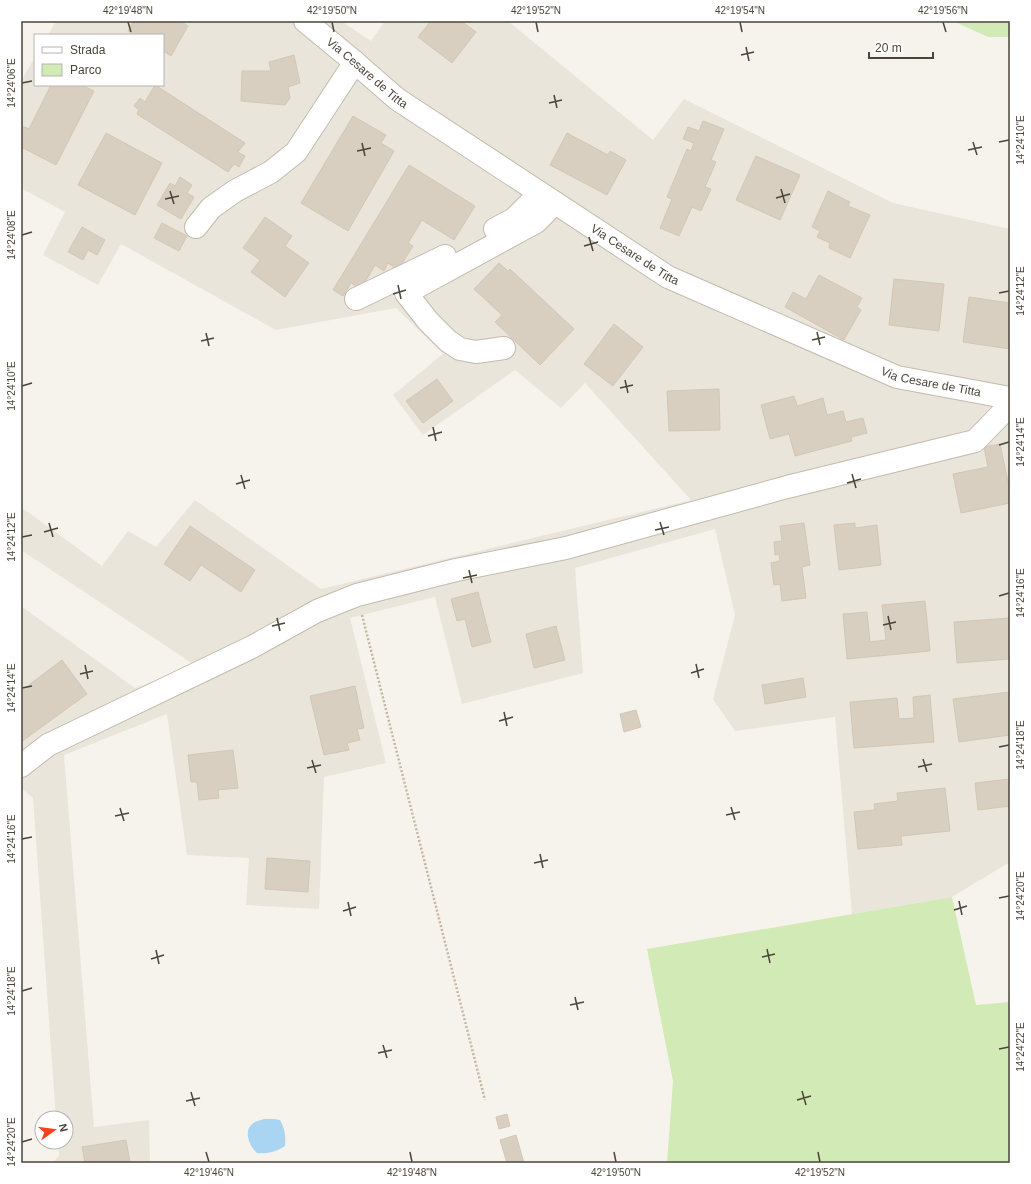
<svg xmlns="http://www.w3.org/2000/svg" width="1031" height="1184" viewBox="0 0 1031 1184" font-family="Arial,sans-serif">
	<rect width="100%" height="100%" fill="#f6f3ec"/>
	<path fill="#eae5da" d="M56,21H341L371,41L385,21H508L653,140L684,99L893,203L1010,229V862L952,897L852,914L835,717L735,731L713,699L735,615L715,529L575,568L583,673L462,704L435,597L350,618L386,763L324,777L319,909L246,905L249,858L187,855L167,714L64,755L94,1127L149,1120L150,1163H52L59,1156L58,1142H66V1118H56L33,798L21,788V606L135,688L196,666L21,550V507L102,566L128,531L156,547L195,500L321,589L691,500L585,383L561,408L515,370L423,435L393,395L443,354L396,308L276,330L121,244L98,285L43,255L65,212L21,188V81L35,57V85H163V35H48Z"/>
	<g fill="#d2eab5">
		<path d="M953,21H1010V37H988Z"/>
		<path d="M952,897L976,1005L1010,1002V1163H667L673,1081L647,949Z"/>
	</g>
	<path fill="#a9d4f2" d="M264,1119H274L280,1120C285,1129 286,1136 285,1146C276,1152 267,1154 257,1153C249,1146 242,1129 255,1122C257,1121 261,1120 264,1119Z"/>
	<g fill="#d8cfc1" stroke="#d3c7b4">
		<path d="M134,21H180L188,26L171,56L163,51V35H135L128,31Z"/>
		<path d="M431,21H461L476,32L452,63L418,37Z"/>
		<path d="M294,55L300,83L288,87L290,98L285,105L241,101L242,71H271L269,62Z"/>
		<path d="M51,85H82L94,91L56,165L21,147V129L22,126L29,129Z"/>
		<path d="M155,85L245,143L238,152L245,156L239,167L234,164L228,172L137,114L139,110L134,106L140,98L145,102Z"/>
		<path d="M353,116L386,135L381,143L394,151L348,231L301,203Z"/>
		<path d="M703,121L724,129L711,160L716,162L705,187L711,189L701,211L692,207L679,236L660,228L672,199L667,197L687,149L691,151L694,143L683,139L688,127L699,131Z"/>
		<path d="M106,133L162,163L135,215L78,185Z"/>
		<path d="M567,133L608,155L610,151L626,160L607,195L550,165Z"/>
		<path d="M756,156L800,175L780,220L736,200Z"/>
		<path d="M409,165L475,206L454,240L422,220L408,243L413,246L398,270L388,263L384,271L375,265L361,289L351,283L343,296L333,290Z"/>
		<path d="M180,177L192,185L187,193L194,197L181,219L157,205L170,183L175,186Z"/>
		<path d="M828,191L850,202L848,206L870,215L850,258L829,248L830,243L817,237L820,231L812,227Z"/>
		<path d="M265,217L292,236L285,246L309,263L285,297L251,272L260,260L243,248Z"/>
		<path d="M162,223L187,236L179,251L154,238Z"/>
		<path d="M82,227L105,240L97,255L88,250L83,260L68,252Z"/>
		<path d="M499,263L508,271L510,269L574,329L540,365L495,322L502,315L474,289Z"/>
		<path d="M819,275L862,298L857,307L861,310L844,340L785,307L793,292L806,299Z"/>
		<path d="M894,279L944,284L939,331L889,325Z"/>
		<path d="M969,297L1010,303V349L963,342Z"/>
		<path d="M614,324L643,347L613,386L584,364Z"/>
		<path d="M437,379L453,401L423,423L406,401Z"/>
		<path d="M719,389L720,430L669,431L667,391Z"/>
		<path d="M794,396L797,406L823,398L827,415L843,411L846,422L863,418L867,433L851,437L852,441L795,456L789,434L770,439L761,405Z"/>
		<path d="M1000,444L1010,491V503L961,513L953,474L988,467L984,447Z"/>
		<path d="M804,523L810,565L802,567L806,598L782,601L780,584L774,585L771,563L780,561L779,554L775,555L774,542L782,541L780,526Z"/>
		<path d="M855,523V528L877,525L881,565L839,570L834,525Z"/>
		<path d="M190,526L255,570L241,592L201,565L190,581L164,564Z"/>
		<path d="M478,592L491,642L472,647L465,619L457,621L451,599Z"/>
		<path d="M925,601L930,651L847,659L843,614L867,612L870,642L886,640L882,605Z"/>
		<path d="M1010,618V659L957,663L954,622Z"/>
		<path d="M556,626L565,660L534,668L526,634Z"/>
		<path d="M62,660L87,694L21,742V691Z"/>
		<path d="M803,678L806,697L765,704L762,685Z"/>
		<path d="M355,686L364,728L357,729L360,740L347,743L349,750L324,755L310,696Z"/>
		<path d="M1010,692V735L959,742L953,699Z"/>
		<path d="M930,695L934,742L854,748L850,702L897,698L899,719L914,718L913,697Z"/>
		<path d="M636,710L641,727L624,732L620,714Z"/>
		<path d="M233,750L238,788L218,790L219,798L199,800L197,782H191L188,755Z"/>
		<path d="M1010,779V806L978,810L975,783Z"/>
		<path d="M945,788L950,831L901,836L902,845L858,849L854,812L875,810L874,804L898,801L897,793Z"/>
		<path d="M267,858L310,861L308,892L265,889Z"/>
		<path d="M507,1114L510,1126L499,1129L496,1117Z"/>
		<path d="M516,1135L524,1163H507L500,1140Z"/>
		<path d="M126,1140L130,1163H85L82,1147Z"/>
	</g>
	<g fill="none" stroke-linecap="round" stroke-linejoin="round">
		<defs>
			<g id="minor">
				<path id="s1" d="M305,21L351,59L397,99L668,277L897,377L1010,398"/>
				<path d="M196,227L211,208L235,191L271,172L296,152L355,62"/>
				<path d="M495,229L514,219L540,193"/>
				<path d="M356,299L445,256"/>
				<path d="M504,348L476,352L460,349L448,341L428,321L406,293L536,222L555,203"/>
				<path d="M21,766L48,745L252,647L317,611L357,595L456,570L566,548L787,487L975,441L1010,405"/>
			</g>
		</defs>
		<use href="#minor" stroke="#c2bbae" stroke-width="24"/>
		<path stroke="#c4b79f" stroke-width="2.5" stroke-dasharray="2 2" stroke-linecap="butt" d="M362,615L485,1100"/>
		<use href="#minor" stroke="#fff" stroke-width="22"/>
	</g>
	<path fill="none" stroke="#4b4439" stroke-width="1.5" d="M128,22L131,32M332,22L334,32M536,22L538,32M740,22L742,32M943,22L946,32M746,47L749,61M741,55L754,52M22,83L32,81M554,95L557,108M549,103L562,100M973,142L977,155M999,142L1009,140M362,143L365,156M968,150L982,147M357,151L371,148M781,189L785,203M170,191L174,204M776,198L790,194M165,199L179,196M22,235L32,232M589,237L593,251M584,246L598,242M398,285L401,299M999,293L1009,291M393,294L406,290M817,332L820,345M206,333L209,346M812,340L825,337M201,341L214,338M625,380L628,393M22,386L32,383M620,388L633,385M433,427L436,441M428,436L442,432M999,445L1009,442M852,474L856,488M241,475L245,489M847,483L861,479M236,484L250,480M660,522L664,535M49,523L53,537M655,530L669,527M44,532L58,528M22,537L32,535M469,570L472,583M463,578L477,575M999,596L1009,593M888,616L891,630M277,618L280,631M883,625L896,622M272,626L285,623M696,664L699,678M85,665L88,679M691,673L704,669M80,674L93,671M22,688L32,686M504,712L507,726M499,721L513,717M999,747L1009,745M923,759L927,772M312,760L316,773M918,767L932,764M307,768L321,765M731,807L735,820M120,808L124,821M726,815L740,812M115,816L129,813M22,839L32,837M540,854L543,868M534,863L548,860M999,898L1009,896M959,901L962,915M348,902L351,916M954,910L967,906M343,911L356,907M767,949L770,963M156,950L159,964M762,957L775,954M151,959L164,955M22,991L32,988M575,997L578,1010M570,1005L584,1002M383,1045L387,1058M999,1049L1009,1047M378,1053L392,1050M802,1091L806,1105M191,1092L195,1106M797,1100L811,1096M186,1101L200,1098M22,1142L32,1139M206,1152L209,1162M410,1152L412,1162M614,1152L616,1162M818,1152L820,1162"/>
	<g text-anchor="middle" stroke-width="3" stroke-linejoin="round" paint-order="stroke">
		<g font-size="12" fill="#4b4439" stroke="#fff">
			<text dy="4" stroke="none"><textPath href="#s1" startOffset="81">Via Cesare de Titta</textPath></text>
			<text dy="4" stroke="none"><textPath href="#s1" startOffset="405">Via Cesare de Titta</textPath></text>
			<text dy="4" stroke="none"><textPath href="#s1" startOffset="729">Via Cesare de Titta</textPath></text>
		</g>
	</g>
	<rect width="1031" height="1184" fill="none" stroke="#ffffff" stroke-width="44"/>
	<rect x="34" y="34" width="130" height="52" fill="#ffffff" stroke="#b7b4b0"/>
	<rect x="42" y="47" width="20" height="6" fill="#ffffff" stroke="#b7b4b0"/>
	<text x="70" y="54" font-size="12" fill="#4b4439">Strada</text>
	<rect x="42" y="64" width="20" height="12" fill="#d2eab5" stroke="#b7b4b0"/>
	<text x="70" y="74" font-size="12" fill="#4b4439">Parco</text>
	<g transform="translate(54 1130) rotate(76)"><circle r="19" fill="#ffffff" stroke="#b7b4b0"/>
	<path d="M0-3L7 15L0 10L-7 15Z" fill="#fc3f1d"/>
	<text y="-6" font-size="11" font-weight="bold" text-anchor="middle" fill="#4b4439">N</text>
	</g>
	<path d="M869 52v6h64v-6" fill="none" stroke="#4b4439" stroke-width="2"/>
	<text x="875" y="52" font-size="12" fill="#4b4439" stroke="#ffffff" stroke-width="3" paint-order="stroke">20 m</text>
	<rect x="22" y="22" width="987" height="1140" fill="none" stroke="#4b4439" stroke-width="1.5"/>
	<g font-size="10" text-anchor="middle" fill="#4b4439">
		<text x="128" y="14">42°19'48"N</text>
		<text x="332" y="14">42°19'50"N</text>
		<text x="536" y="14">42°19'52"N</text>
		<text x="740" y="14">42°19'54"N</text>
		<text x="943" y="14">42°19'56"N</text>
		<text transform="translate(11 83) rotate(-90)" y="4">14°24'06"E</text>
		<text transform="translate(1020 140) rotate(-90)" y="4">14°24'10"E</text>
		<text transform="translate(11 235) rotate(-90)" y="4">14°24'08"E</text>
		<text transform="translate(1020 291) rotate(-90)" y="4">14°24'12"E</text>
		<text transform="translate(11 386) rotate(-90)" y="4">14°24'10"E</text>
		<text transform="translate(1020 442) rotate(-90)" y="4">14°24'14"E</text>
		<text transform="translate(11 537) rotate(-90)" y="4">14°24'12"E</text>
		<text transform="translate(1020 593) rotate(-90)" y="4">14°24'16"E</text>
		<text transform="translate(11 688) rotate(-90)" y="4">14°24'14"E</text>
		<text transform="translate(1020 745) rotate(-90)" y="4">14°24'18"E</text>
		<text transform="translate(11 839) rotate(-90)" y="4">14°24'16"E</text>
		<text transform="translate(1020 896) rotate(-90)" y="4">14°24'20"E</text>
		<text transform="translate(11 991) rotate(-90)" y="4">14°24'18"E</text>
		<text transform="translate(1020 1047) rotate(-90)" y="4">14°24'22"E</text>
		<text transform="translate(11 1142) rotate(-90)" y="4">14°24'20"E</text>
		<text x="209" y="1176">42°19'46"N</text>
		<text x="412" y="1176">42°19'48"N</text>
		<text x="616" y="1176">42°19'50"N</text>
		<text x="820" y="1176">42°19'52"N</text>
	</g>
</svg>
